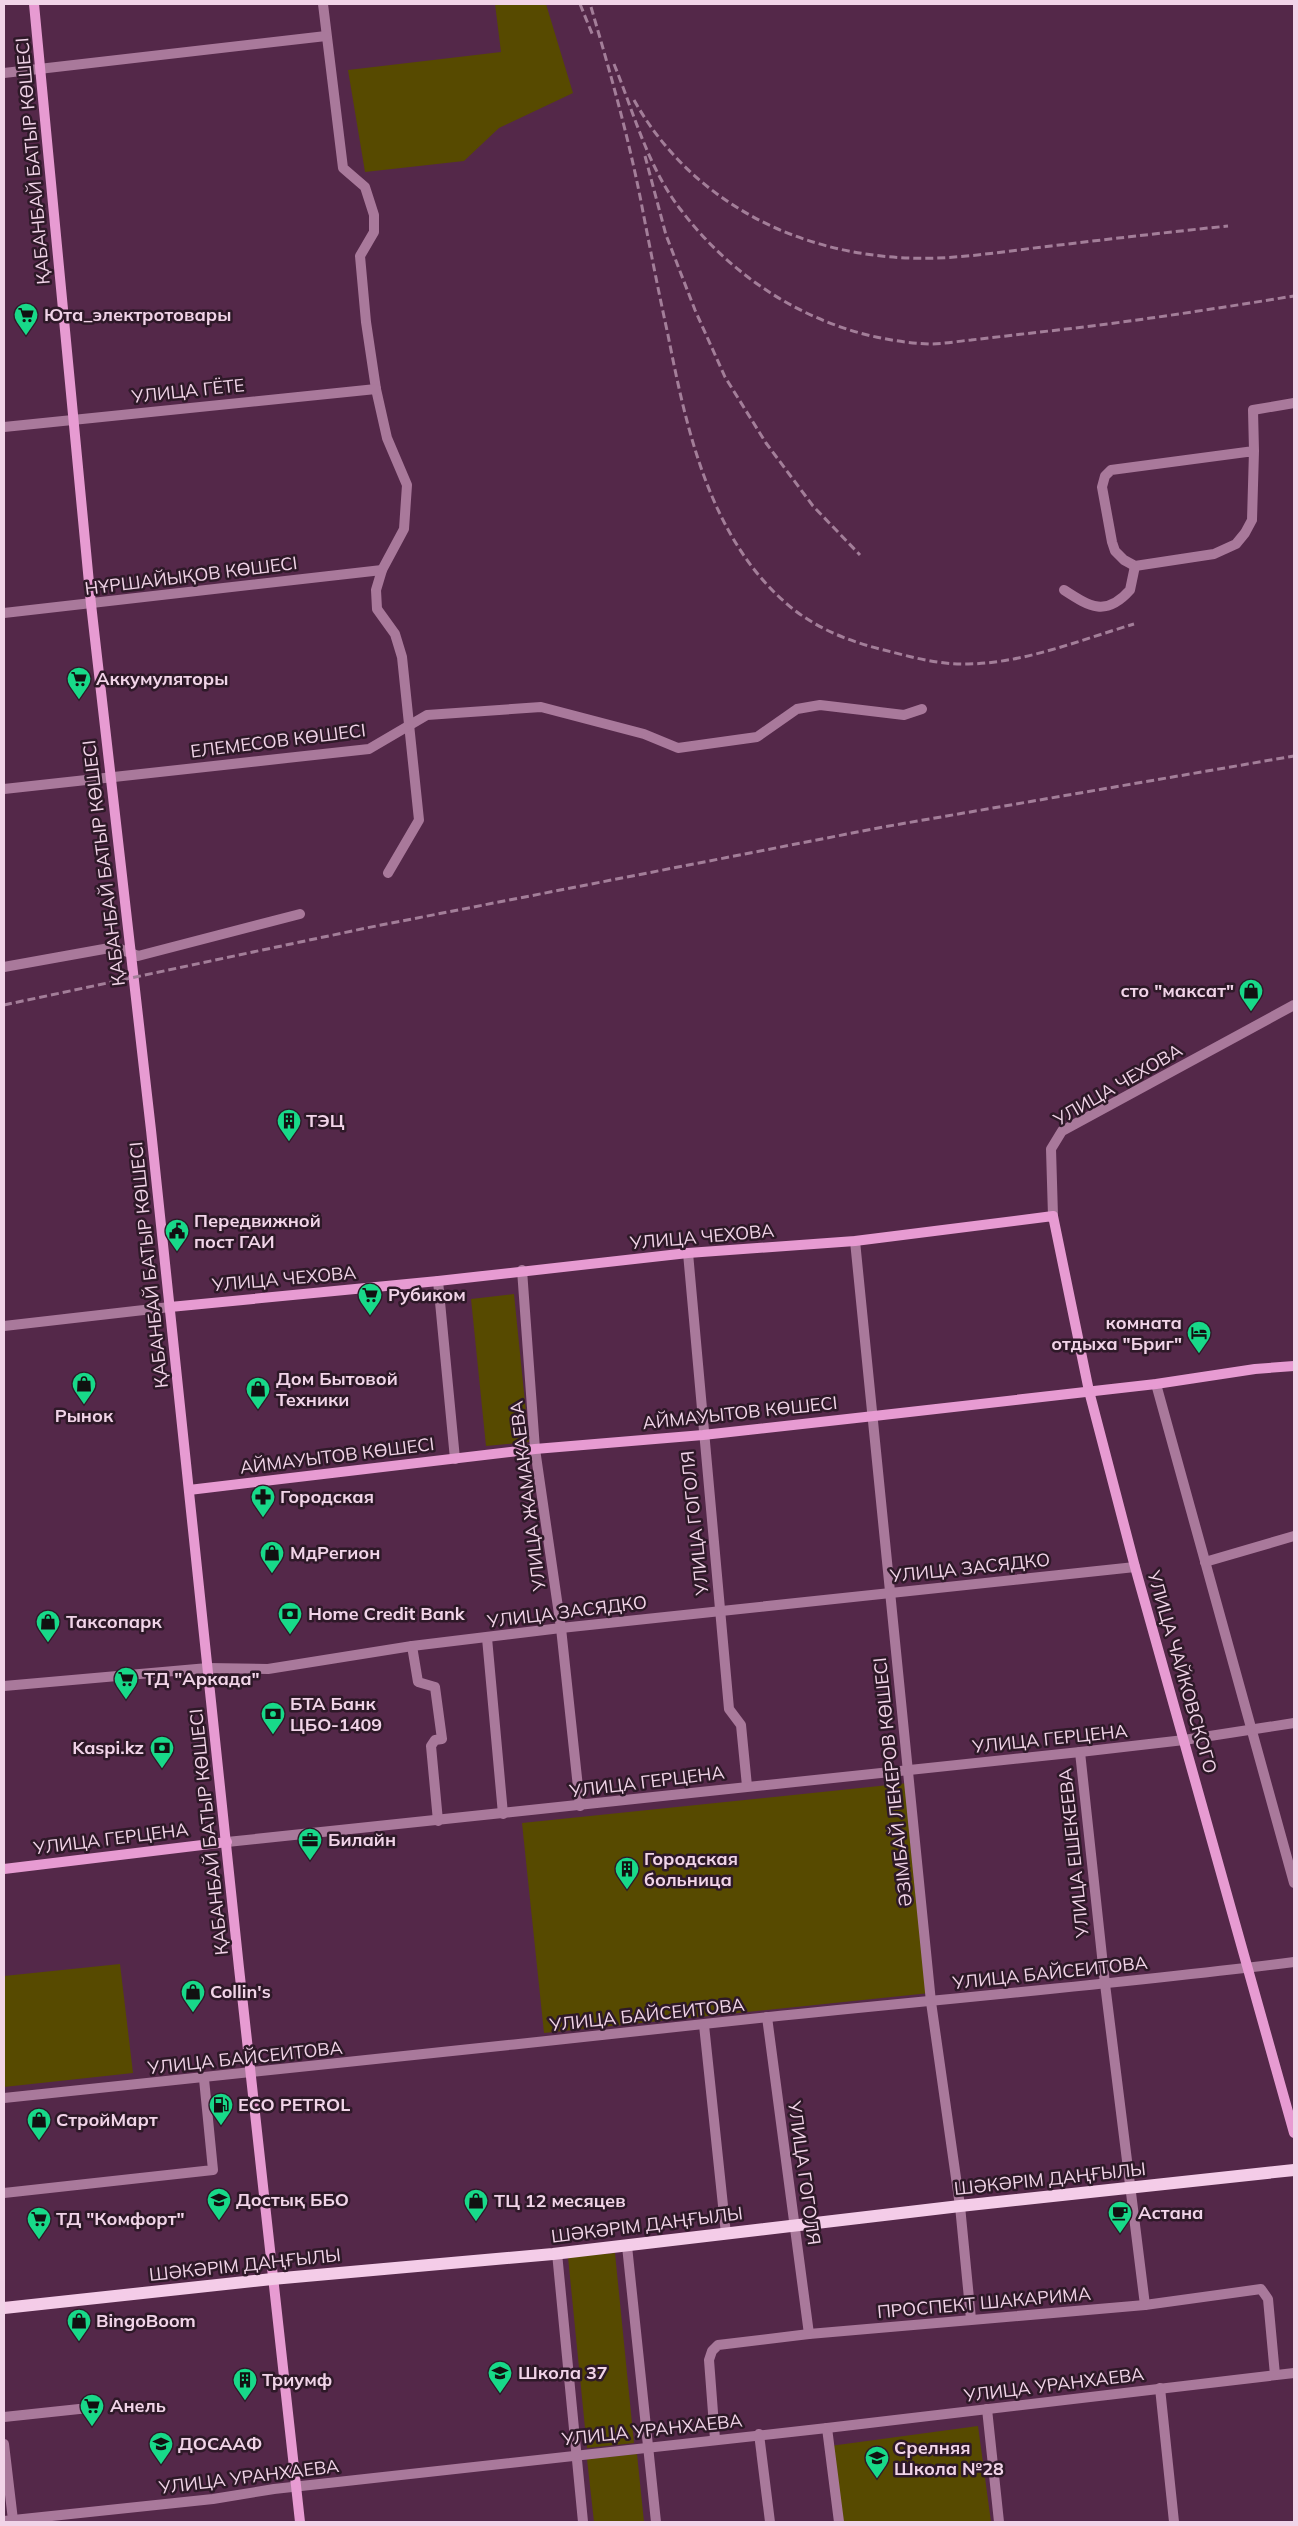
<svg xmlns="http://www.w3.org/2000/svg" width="1298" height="2526" viewBox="0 0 1298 2526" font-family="Mulish,sans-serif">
	<rect width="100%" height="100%" fill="#542849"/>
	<g fill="#574a00">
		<path d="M495,4H546L573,93L499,128L464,161L365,172L348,70L501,52Z"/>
		<path d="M514,1294L529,1442L486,1446L471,1299Z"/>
		<path d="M908,1783L930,1993L544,2033L522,1823Z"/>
		<path d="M120,1964L133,2073L4,2087V1976Z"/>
		<path d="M615,2253L634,2443L587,2448L568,2257Z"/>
		<path d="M978,2426L991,2522H841L830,2446Z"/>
		<path d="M637,2454L644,2522H594L587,2459Z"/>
	</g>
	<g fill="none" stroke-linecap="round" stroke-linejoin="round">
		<g stroke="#a9799b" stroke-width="10">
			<path d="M323,4L343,168L365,187L374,215V232L360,256L366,322L376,389L387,438L407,485L404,529L382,570L376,590L377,609L395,634L402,657L419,820L388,873"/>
			<path d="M4,73L326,36"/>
			<path d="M4,427L376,389"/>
			<path d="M1254,451L1111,470L1105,476L1102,487L1112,542L1115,551L1124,560L1135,566L1214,554L1236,544L1245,533L1252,520L1254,451L1253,410L1294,403"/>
			<path d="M1064,590C1090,607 1106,617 1130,590L1135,566"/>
			<path d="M4,613L382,570"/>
			<path d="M4,789L369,749L427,715L541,707L644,734L678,748L757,737L797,709L820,705L904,715L922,709"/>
			<path d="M4,967L115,947L138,956L300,914"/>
			<path d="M1053,1216L1051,1149L1062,1131L1294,1005"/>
			<path d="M855,1241L931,2002L960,2206L971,2319"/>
			<path d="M688,1253L729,1709L741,1725L747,1786"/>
			<path d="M522,1270L535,1449L561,1628L580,1806"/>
			<path d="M438,1281L455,1459"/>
			<path d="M4,1326L170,1307"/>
			<path d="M1156,1384L1294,1883"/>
			<path d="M1205,1562L1294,1536"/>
			<path d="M487,1638L503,1814"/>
			<path d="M412,1646L418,1682L435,1687L442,1739L435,1740L431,1746L438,1821"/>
			<path d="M4,1686L208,1668L268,1669L412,1646L561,1628L1135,1567"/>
			<path d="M1080,1752L1105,1984L1145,2305"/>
			<path d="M227,1842L1080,1752L1184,1740L1294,1723"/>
			<path d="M767,2017L809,2334"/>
			<path d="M704,2025L726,2234"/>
			<path d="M4,2098C259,2073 514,2044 769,2017C944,1999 1119,1984 1294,1962"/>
			<path d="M4,2193L213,2170L204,2079"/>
			<path d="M627,2246L656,2522"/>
			<path d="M557,2253L583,2522"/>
			<path d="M1160,2388L1174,2522"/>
			<path d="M987,2409L999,2522"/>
			<path d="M4,2417L98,2407"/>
			<path d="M827,2428L839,2522"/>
			<path d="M759,2434L770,2522"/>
			<path d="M715,2439L709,2360L712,2351L718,2345L809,2334L1145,2305L1261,2289L1268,2299L1275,2375"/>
			<path d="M4,2444L13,2520"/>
			<path d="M4,2521L213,2499L274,2489L827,2428L1294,2373"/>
		</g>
		<g stroke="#e79bd2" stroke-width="10">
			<path d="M34,4L91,604L151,1130L239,1968L300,2522"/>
			<path d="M170,1307L438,1281L688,1253L855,1241L1053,1216L1089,1391L1135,1567L1294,2133"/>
			<path d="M189,1490L535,1449L703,1435L874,1416L1156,1384L1255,1369L1294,1366"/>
			<path d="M4,1869L227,1842"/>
		</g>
		<path stroke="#f4cce8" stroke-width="12" d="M4,2308L272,2279L553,2254L960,2206L1294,2170"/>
		<g stroke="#a37e99" stroke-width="3" stroke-dasharray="8 4" stroke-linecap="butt">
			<path d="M580,4L593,36"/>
			<path d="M591,7C611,75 630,142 643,212C651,253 659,294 668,335C687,432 711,543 793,609C820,630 851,642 884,650C911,657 940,665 968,664C1025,663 1080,640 1134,624"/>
			<path d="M614,64C634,113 648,168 681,210C740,288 831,340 930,344C944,344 958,341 971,340C997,337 1023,334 1049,331C1131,322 1213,309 1294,296"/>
			<path d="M634,100C690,200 795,254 909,258C956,260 1005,251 1051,246C1110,239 1169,232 1228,226"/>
			<path d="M645,156L666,235L695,310L725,377L766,443L813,506L860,555"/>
			<path d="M4,1005L366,928L883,827L1294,756"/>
		</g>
	</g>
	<defs>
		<symbol id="supermarket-pin" viewBox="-11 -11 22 30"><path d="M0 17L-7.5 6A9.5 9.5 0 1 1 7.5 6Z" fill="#18d989" stroke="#2e1928"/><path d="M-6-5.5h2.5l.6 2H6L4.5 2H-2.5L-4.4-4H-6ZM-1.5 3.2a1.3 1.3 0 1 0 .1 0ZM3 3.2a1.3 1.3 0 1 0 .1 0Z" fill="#111"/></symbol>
		<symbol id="shop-pin" viewBox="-11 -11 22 30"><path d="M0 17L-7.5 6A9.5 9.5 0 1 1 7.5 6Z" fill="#18d989" stroke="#2e1928"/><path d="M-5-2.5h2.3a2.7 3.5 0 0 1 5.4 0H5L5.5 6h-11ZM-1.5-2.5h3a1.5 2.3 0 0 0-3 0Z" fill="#111"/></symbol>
		<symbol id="building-pin" viewBox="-11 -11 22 30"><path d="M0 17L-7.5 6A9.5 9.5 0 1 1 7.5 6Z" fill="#18d989" stroke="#2e1928"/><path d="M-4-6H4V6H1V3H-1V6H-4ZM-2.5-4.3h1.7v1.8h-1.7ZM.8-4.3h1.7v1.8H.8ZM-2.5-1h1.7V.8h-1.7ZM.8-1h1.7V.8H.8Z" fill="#111"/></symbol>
		<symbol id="civic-pin" viewBox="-11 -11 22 30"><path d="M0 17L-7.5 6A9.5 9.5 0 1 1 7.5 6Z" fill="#18d989" stroke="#2e1928"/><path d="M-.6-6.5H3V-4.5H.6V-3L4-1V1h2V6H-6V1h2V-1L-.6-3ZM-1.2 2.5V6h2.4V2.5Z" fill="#111"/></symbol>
		<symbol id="hotel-pin" viewBox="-11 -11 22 30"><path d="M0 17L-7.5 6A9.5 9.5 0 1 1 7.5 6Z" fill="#18d989" stroke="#2e1928"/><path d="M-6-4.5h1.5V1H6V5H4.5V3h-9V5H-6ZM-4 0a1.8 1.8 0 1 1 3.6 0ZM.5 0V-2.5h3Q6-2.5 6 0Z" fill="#111"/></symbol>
		<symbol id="pharmacy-pin" viewBox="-11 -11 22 30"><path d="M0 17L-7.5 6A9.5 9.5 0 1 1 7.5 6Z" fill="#18d989" stroke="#2e1928"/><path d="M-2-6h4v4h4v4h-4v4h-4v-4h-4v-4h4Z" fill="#111"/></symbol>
		<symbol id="bank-pin" viewBox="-11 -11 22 30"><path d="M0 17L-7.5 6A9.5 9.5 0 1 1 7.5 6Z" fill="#18d989" stroke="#2e1928"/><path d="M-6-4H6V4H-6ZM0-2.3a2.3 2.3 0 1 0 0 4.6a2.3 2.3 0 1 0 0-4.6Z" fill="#111"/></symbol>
		<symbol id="office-pin" viewBox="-11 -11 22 30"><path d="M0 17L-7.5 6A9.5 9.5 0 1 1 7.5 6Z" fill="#18d989" stroke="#2e1928"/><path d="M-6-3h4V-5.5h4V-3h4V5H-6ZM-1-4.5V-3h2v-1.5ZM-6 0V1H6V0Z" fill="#111"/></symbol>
		<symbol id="fuel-pin" viewBox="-11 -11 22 30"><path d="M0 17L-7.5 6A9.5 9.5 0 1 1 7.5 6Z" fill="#18d989" stroke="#2e1928"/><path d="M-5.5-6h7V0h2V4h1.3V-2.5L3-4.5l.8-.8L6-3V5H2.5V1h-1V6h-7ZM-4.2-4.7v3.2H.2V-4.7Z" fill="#111"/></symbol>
		<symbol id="school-pin" viewBox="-11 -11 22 30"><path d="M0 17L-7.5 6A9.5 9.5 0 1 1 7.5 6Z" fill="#18d989" stroke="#2e1928"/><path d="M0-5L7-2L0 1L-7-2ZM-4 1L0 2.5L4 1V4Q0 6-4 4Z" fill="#111"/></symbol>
		<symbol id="cafe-pin" viewBox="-11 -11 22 30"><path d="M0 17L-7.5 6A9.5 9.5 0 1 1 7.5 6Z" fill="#18d989" stroke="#2e1928"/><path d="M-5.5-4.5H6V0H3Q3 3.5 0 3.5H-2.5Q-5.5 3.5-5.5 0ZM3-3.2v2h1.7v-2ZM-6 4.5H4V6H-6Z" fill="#111"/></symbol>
	</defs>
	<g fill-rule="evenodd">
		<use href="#supermarket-pin" x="12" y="301" width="28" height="38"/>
		<use href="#supermarket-pin" x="65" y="665" width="28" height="38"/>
		<use href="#shop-pin" x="1237" y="977" width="28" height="38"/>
		<use href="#building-pin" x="275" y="1107" width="28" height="38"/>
		<use href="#civic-pin" x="163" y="1217" width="28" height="38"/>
		<use href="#supermarket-pin" x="356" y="1281" width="28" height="38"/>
		<use href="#hotel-pin" x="1185" y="1319" width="28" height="38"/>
		<use href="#shop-pin" x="70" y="1370" width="28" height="38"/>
		<use href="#shop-pin" x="244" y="1375" width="28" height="38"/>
		<use href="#pharmacy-pin" x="249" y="1483" width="28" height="38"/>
		<use href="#shop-pin" x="258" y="1539" width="28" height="38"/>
		<use href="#bank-pin" x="276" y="1600" width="28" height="38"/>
		<use href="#shop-pin" x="34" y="1608" width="28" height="38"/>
		<use href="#supermarket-pin" x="112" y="1665" width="28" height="38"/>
		<use href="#bank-pin" x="259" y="1700" width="28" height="38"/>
		<use href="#bank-pin" x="148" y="1734" width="28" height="38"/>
		<use href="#office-pin" x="296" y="1826" width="28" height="38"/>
		<use href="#building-pin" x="613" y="1855" width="28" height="38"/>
		<use href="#shop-pin" x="179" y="1978" width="28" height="38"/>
		<use href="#fuel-pin" x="207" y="2091" width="28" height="38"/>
		<use href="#shop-pin" x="25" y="2106" width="28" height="38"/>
		<use href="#school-pin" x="205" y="2186" width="28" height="38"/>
		<use href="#shop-pin" x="462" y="2187" width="28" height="38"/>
		<use href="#cafe-pin" x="1106" y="2199" width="28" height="38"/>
		<use href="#supermarket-pin" x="25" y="2205" width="28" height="38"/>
		<use href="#shop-pin" x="65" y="2307" width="28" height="38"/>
		<use href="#school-pin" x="486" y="2359" width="28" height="38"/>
		<use href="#building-pin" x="231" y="2366" width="28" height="38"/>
		<use href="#supermarket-pin" x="78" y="2392" width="28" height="38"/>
		<use href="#school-pin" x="147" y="2430" width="28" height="38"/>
		<use href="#school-pin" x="863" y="2444" width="28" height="38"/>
	</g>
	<g text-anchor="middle" stroke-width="5" stroke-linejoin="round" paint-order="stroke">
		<g font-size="18" fill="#f1d4e8" stroke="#2e1928">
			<text transform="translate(33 161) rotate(-95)" y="6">ҚАБАНБАЙ БАТЫР КӨШЕСІ</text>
			<text transform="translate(188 391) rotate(-6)" y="6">УЛИЦА ГЁТЕ</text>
			<text transform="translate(191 576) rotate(-7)" y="6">НҰРШАЙЫҚОВ КӨШЕСІ</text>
			<text transform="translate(278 741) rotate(-7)" y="6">ЕЛЕМЕСОВ КӨШЕСІ</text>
			<text transform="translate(104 863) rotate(-97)" y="6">ҚАБАНБАЙ БАТЫР КӨШЕСІ</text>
			<text transform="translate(1118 1085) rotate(-30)" y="6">УЛИЦА ЧЕХОВА</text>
			<text transform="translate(702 1237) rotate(-5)" y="6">УЛИЦА ЧЕХОВА</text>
			<text transform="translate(149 1265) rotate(-96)" y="6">ҚАБАНБАЙ БАТЫР КӨШЕСІ</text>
			<text transform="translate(284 1279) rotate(-5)" y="6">УЛИЦА ЧЕХОВА</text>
			<text transform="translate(740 1413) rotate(-6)" y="6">АЙМАУЫТОВ КӨШЕСІ</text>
			<text transform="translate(337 1456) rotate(-7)" y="6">АЙМАУЫТОВ КӨШЕСІ</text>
			<text transform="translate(528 1496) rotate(-97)" y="6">УЛИЦА ЖАМАКАЕВА</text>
			<text transform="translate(695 1523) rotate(-96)" y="6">УЛИЦА ГОГОЛЯ</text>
			<text transform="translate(970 1568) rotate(-6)" y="6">УЛИЦА ЗАСЯДКО</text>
			<text transform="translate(567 1612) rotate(-7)" y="6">УЛИЦА ЗАСЯДКО</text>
			<text transform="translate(1182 1672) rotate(74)" y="6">УЛИЦА ЧАЙКОВСКОГО</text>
			<text transform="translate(1050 1739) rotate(-6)" y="6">УЛИЦА ГЕРЦЕНА</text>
			<text transform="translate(647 1782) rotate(-7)" y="6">УЛИЦА ГЕРЦЕНА</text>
			<text transform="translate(893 1782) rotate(-96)" y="6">ӘЗІМБАЙ ЛЕКЕРОВ КӨШЕСІ</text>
			<text transform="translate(209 1832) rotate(-96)" y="6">ҚАБАНБАЙ БАТЫР КӨШЕСІ</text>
			<text transform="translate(111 1839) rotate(-7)" y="6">УЛИЦА ГЕРЦЕНА</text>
			<text transform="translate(1074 1853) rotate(-96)" y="6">УЛИЦА ЕШЕКЕЕВА</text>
			<text transform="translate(1050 1973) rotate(-6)" y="6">УЛИЦА БАЙСЕИТОВА</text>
			<text transform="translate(647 2015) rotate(-6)" y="6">УЛИЦА БАЙСЕИТОВА</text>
			<text transform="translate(245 2058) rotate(-6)" y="6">УЛИЦА БАЙСЕИТОВА</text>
			<text transform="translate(804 2173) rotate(82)" y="6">УЛИЦА ГОГОЛЯ</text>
			<text transform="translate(1050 2179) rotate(-6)" y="6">ШӘКӘРІМ ДАҢҒЫЛЫ</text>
			<text transform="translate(647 2225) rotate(-7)" y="6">ШӘКӘРІМ ДАҢҒЫЛЫ</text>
			<text transform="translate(245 2265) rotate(-6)" y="6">ШӘКӘРІМ ДАҢҒЫЛЫ</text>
			<text transform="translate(984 2303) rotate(-5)" y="6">ПРОСПЕКТ ШАКАРИМА</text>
			<text transform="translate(1054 2385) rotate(-7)" y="6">УЛИЦА УРАНХАЕВА</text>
			<text transform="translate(652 2430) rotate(-6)" y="6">УЛИЦА УРАНХАЕВА</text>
			<text transform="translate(249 2477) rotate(-7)" y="6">УЛИЦА УРАНХАЕВА</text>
		</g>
		<g font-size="18" font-weight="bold" fill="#f1d4e8" stroke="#2e1928" text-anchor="start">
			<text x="44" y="321">Юта_электротовары</text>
			<text x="96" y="685">Аккумуляторы</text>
			<text x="1234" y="997" text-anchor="end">сто "максат"</text>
			<text x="306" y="1127">ТЭЦ</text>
			<text x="194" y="1227">Передвижной<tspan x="194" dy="21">пост ГАИ</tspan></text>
			<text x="388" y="1301">Рубиком</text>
			<text x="1182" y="1329" text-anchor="end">комната<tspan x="1182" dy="21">отдыха "Бриг"</tspan></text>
			<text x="276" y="1385">Дом Бытовой<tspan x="276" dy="21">Техники</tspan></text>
			<text x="84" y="1422" text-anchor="middle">Рынок</text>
			<text x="280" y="1503">Городская</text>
			<text x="290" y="1559">МдРегион</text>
			<text x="308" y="1620">Home Credit Bank</text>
			<text x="66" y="1628">Таксопарк</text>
			<text x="144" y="1685">ТД "Аркада"</text>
			<text x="290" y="1710">БТА Банк<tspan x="290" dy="21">ЦБО-1409</tspan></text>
			<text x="144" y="1754" text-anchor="end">Kaspi.kz</text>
			<text x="328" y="1846">Билайн</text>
			<text x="644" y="1865">Городская<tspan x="644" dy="21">больница</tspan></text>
			<text x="210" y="1998">Collin's</text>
			<text x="238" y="2111">ECO PETROL</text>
			<text x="56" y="2126">СтройМарт</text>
			<text x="236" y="2206">Достық ББО</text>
			<text x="494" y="2207">ТЦ 12 месяцев</text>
			<text x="1138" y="2219">Астана</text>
			<text x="56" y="2225">ТД "Комфорт"</text>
			<text x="96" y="2327">BingoBoom</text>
			<text x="518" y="2379">Школа 37</text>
			<text x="262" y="2386">Триумф</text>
			<text x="110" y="2412">Анель</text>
			<text x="178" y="2450">ДОСААФ</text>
			<text x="894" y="2454">Срелняя<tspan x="894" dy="21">Школа №28</tspan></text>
		</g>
	</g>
	<rect width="1298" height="2526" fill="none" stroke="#f1d4e8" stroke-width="10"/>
</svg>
